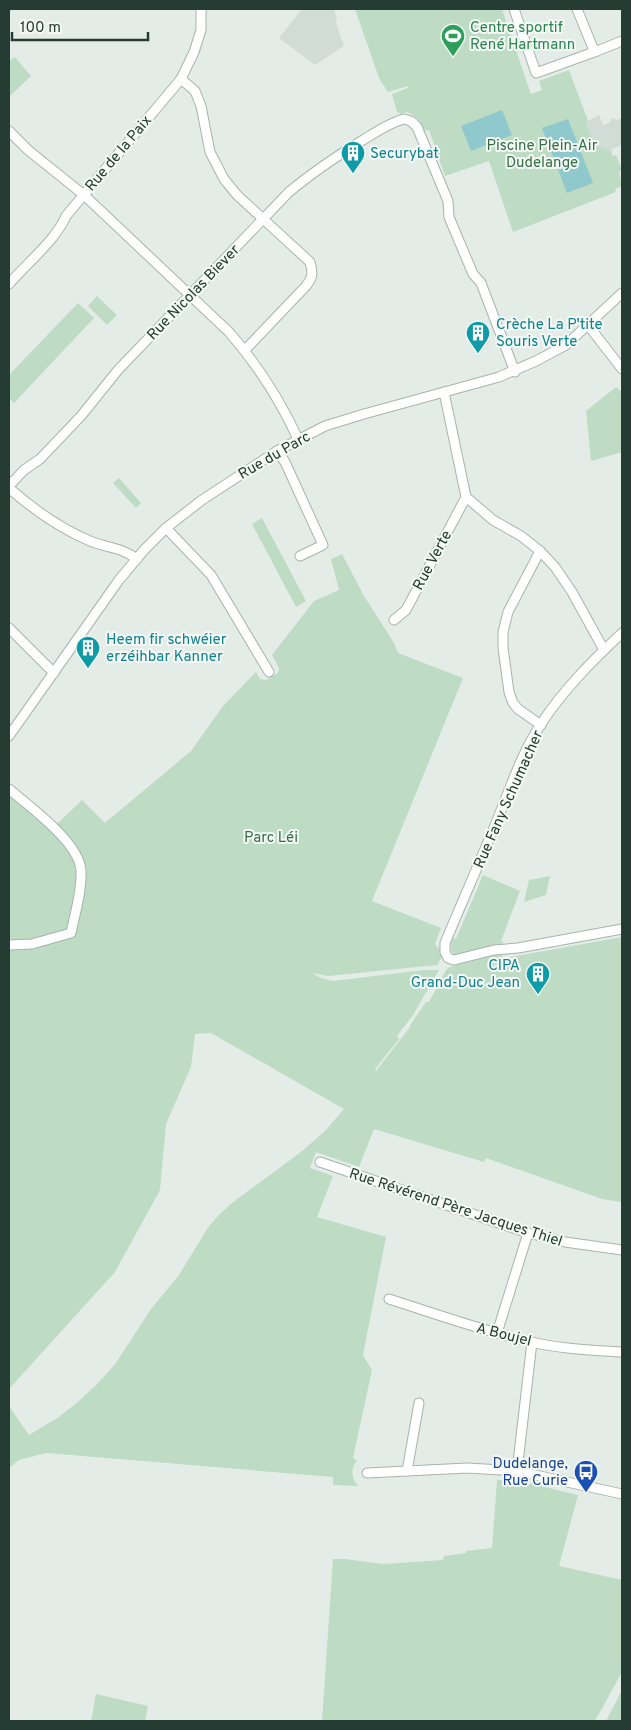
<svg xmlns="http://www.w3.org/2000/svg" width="631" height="1730" viewBox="0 0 631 1730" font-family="Overpass,sans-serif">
	<rect width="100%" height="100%" fill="#e4ece8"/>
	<g fill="#d2dcd6">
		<path d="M302,9H334L337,19L336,23L344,46L315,65L279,38Z"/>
		<path d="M599,115L603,125L609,123L612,118L617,120L622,118V145L612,149V154L610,150L607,151L595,147L586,122Z"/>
	</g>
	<g fill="#bedcc3">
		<path d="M355,9H502L531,94L542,90L539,81L569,70L588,121L586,122L595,147L600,146L602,149L606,148L607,151L610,150L613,156L616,155L622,170L619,172L622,186L615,189L616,192L513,232L489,161L445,176L429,130L424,131C421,121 417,116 407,112L401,114L397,112L392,94L408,88V86L388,92L379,78Z"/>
		<path d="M15,57L31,76L9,97V61Z"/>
		<path d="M97,296L117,315L107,325L88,306Z"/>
		<path d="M78,303L94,318L14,403L9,398V375Z"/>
		<path d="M616,387L622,392V452L591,461L586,411Z"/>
		<path d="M119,478L141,503L136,508L113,483Z"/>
		<path d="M262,518L306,601L296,607L252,524Z"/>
		<path d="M342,554L364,596L394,643L398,653L463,678L372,901L441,928L435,944L440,950L442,957L437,965L328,976L312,973L321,978L333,981L424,970H439L413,1015L397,1036L399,1039L375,1069L376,1071L410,1027V1025L426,1002H429L446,970L450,967L497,952L505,958L622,937V1202L602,1199L486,1158L484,1162L374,1129L359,1167L316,1152L310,1168L333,1176L317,1217L386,1237L363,1355L372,1370L353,1458L357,1461C350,1469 351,1477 358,1486L333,1485V1477L46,1453L19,1460L9,1468V1406L29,1435L59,1417L79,1401L98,1383L116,1363L151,1309L179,1275L209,1226L220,1214L232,1203L301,1152L325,1131L344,1109L211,1033L195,1034L191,1067L166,1124L160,1190L115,1272L9,1389V789L53,828L82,800L105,823L191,751L223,706L256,672L260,679L266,680L278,673L279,668L272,655L314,601L339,590L331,559Z"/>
		<path d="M483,875L520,891L501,941L504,943L462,956C450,955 449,949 453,938L456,939Z"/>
		<path d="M550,876L546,895L524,902L529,880Z"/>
		<path d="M497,1480H516L578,1495L559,1566L622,1580V1672L595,1721H322L333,1559H345L383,1564L443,1560L444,1556L466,1553V1551L492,1548Z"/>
		<path d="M622,1690V1721H606Z"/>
		<path d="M96,1694L148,1706L145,1721H91Z"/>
	</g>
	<g fill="#90c9cd">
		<path d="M502,110L512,135L471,151L461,126Z"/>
		<path d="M568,119L593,183L567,193L542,128Z"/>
	</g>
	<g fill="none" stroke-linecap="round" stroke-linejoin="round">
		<defs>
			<g id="minor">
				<path d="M514,9L536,73L597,51L593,48L577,9"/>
				<path d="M597,51L622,41"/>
				<path d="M181,79L195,91L201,106L210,152L224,179L237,195L310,262C313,273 313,277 306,286L245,350"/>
				<path d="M9,131L28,150L84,195L229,332C256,363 281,402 298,439"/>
				<path d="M9,284C26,264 56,240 66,216L181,79L194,52L201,30V9"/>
				<path d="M588,325L622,369"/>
				<path d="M444,392L466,497L493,520L521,536L540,551L555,567L572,592L604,650"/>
				<path d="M277,451L285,462L323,545L300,556"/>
				<path d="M9,486L24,470L40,459L81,416L118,370L289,192C313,172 337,156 363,140C376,132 389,123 404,119L411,121L417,127L448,201L449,217L473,274L481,283L515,372"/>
				<path d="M9,488C34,510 59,528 90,541C107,548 121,547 137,559"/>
				<path d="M166,528L211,575L269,672"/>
				<path d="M540,551L508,612L503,632V648L509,692L513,703L518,709L541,725"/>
				<path d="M394,620L406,610L466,497"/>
				<path d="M9,628L54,673"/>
				<path d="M622,633C592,661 564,689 541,724C523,751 512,783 500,813C482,857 463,900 445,943V952L448,958L454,960L494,950L518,948L622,929"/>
				<path d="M9,736L119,580L144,550L166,528L202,500L277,451L325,426L364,414L499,377L536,361L566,345L622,293"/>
				<path d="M9,789C30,807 80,843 81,871C82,891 75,913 71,933L32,944L9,945"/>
				<path d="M320,1162L528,1233L565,1242L622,1250"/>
				<path d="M389,1299C436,1314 483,1331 531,1342C561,1349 592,1350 622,1352"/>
				<path d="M497,1333L528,1233"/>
				<path d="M407,1471L419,1403"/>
				<path d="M517,1471L532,1342"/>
				<path d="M367,1473L467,1468L517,1471L622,1494"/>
			</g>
		</defs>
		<use href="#minor" stroke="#a7b4ae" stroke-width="11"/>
		<use href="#minor" stroke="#fff" stroke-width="9"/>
	</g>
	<defs>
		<symbol id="stadium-pin" viewBox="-11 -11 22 30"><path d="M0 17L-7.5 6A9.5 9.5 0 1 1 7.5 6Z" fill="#2e9e5b" stroke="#f4f9f6"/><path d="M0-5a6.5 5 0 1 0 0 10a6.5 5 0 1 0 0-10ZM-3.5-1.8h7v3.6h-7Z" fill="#fff"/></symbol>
		<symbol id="building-pin" viewBox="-11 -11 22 30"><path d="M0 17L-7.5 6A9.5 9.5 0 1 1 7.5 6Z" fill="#0f9aa8" stroke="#f4f9f6"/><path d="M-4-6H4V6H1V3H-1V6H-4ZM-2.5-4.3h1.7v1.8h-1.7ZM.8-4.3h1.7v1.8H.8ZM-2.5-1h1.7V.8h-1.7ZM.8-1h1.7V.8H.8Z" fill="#fff"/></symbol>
		<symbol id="bus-pin" viewBox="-11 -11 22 30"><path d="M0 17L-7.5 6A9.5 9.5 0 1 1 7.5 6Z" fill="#1a4fb4" stroke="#f4f9f6"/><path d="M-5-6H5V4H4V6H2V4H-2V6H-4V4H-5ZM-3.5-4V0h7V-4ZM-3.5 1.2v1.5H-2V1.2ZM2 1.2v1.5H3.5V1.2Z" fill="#fff"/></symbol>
	</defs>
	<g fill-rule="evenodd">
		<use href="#stadium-pin" x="439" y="22" width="28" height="38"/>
		<use href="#building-pin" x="339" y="139" width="28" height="38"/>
		<use href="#building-pin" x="464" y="319" width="28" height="38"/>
		<use href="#building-pin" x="74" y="634" width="28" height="38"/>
		<use href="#building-pin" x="524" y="960" width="28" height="38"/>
		<use href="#bus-pin" x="572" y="1458" width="28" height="38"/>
	</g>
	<g text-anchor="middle" stroke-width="4" stroke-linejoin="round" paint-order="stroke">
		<g font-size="15" fill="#27864d" stroke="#f4f9f6" text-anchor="start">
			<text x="470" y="32">Centre sportif<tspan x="470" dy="17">René Hartmann</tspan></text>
		</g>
		<g font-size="15" fill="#327044" stroke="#f4f9f6">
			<text x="542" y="150">Piscine Plein-Air<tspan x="542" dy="17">Dudelange</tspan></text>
			<text x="271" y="842">Parc Léi</text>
		</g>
		<g font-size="15" fill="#243c34" stroke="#f4f9f6">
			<text transform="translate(118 153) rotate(-50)" y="5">Rue de la Paix</text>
			<text transform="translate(193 292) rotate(-46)" y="5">Rue Nicolas Biever</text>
			<text transform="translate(274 455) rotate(-30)" y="5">Rue du Parc</text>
			<text transform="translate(432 560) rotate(-62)" y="5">Rue Verte</text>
			<text transform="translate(508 799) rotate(-66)" y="5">Rue Fany Schumacher</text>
			<text transform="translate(456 1207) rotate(18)" y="5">Rue Révérend Père Jacques Thiel</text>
			<text transform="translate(504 1334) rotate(14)" y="5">A Boujel</text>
		</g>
		<g font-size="15" fill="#0d838f" stroke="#f4f9f6" text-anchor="start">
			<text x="370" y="158">Securybat</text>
			<text x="496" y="329">Crèche La P'tite<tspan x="496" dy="17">Souris Verte</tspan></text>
			<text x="106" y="644">Heem fir schwéier<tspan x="106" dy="17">erzéihbar Kanner</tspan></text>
			<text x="520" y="970" text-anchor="end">CIPA<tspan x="520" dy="17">Grand-Duc Jean</tspan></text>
		</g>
		<g font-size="15" fill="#164399" stroke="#f4f9f6" text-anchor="end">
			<text x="568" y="1468">Dudelange,<tspan x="568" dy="17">Rue Curie</tspan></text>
		</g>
	</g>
	<rect width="631" height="1730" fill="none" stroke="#243c34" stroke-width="20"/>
	<path d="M12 32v8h136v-8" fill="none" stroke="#243c34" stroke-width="2.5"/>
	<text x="20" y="32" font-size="15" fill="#243c34" stroke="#f4f9f6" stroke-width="4" paint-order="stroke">100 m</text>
</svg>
